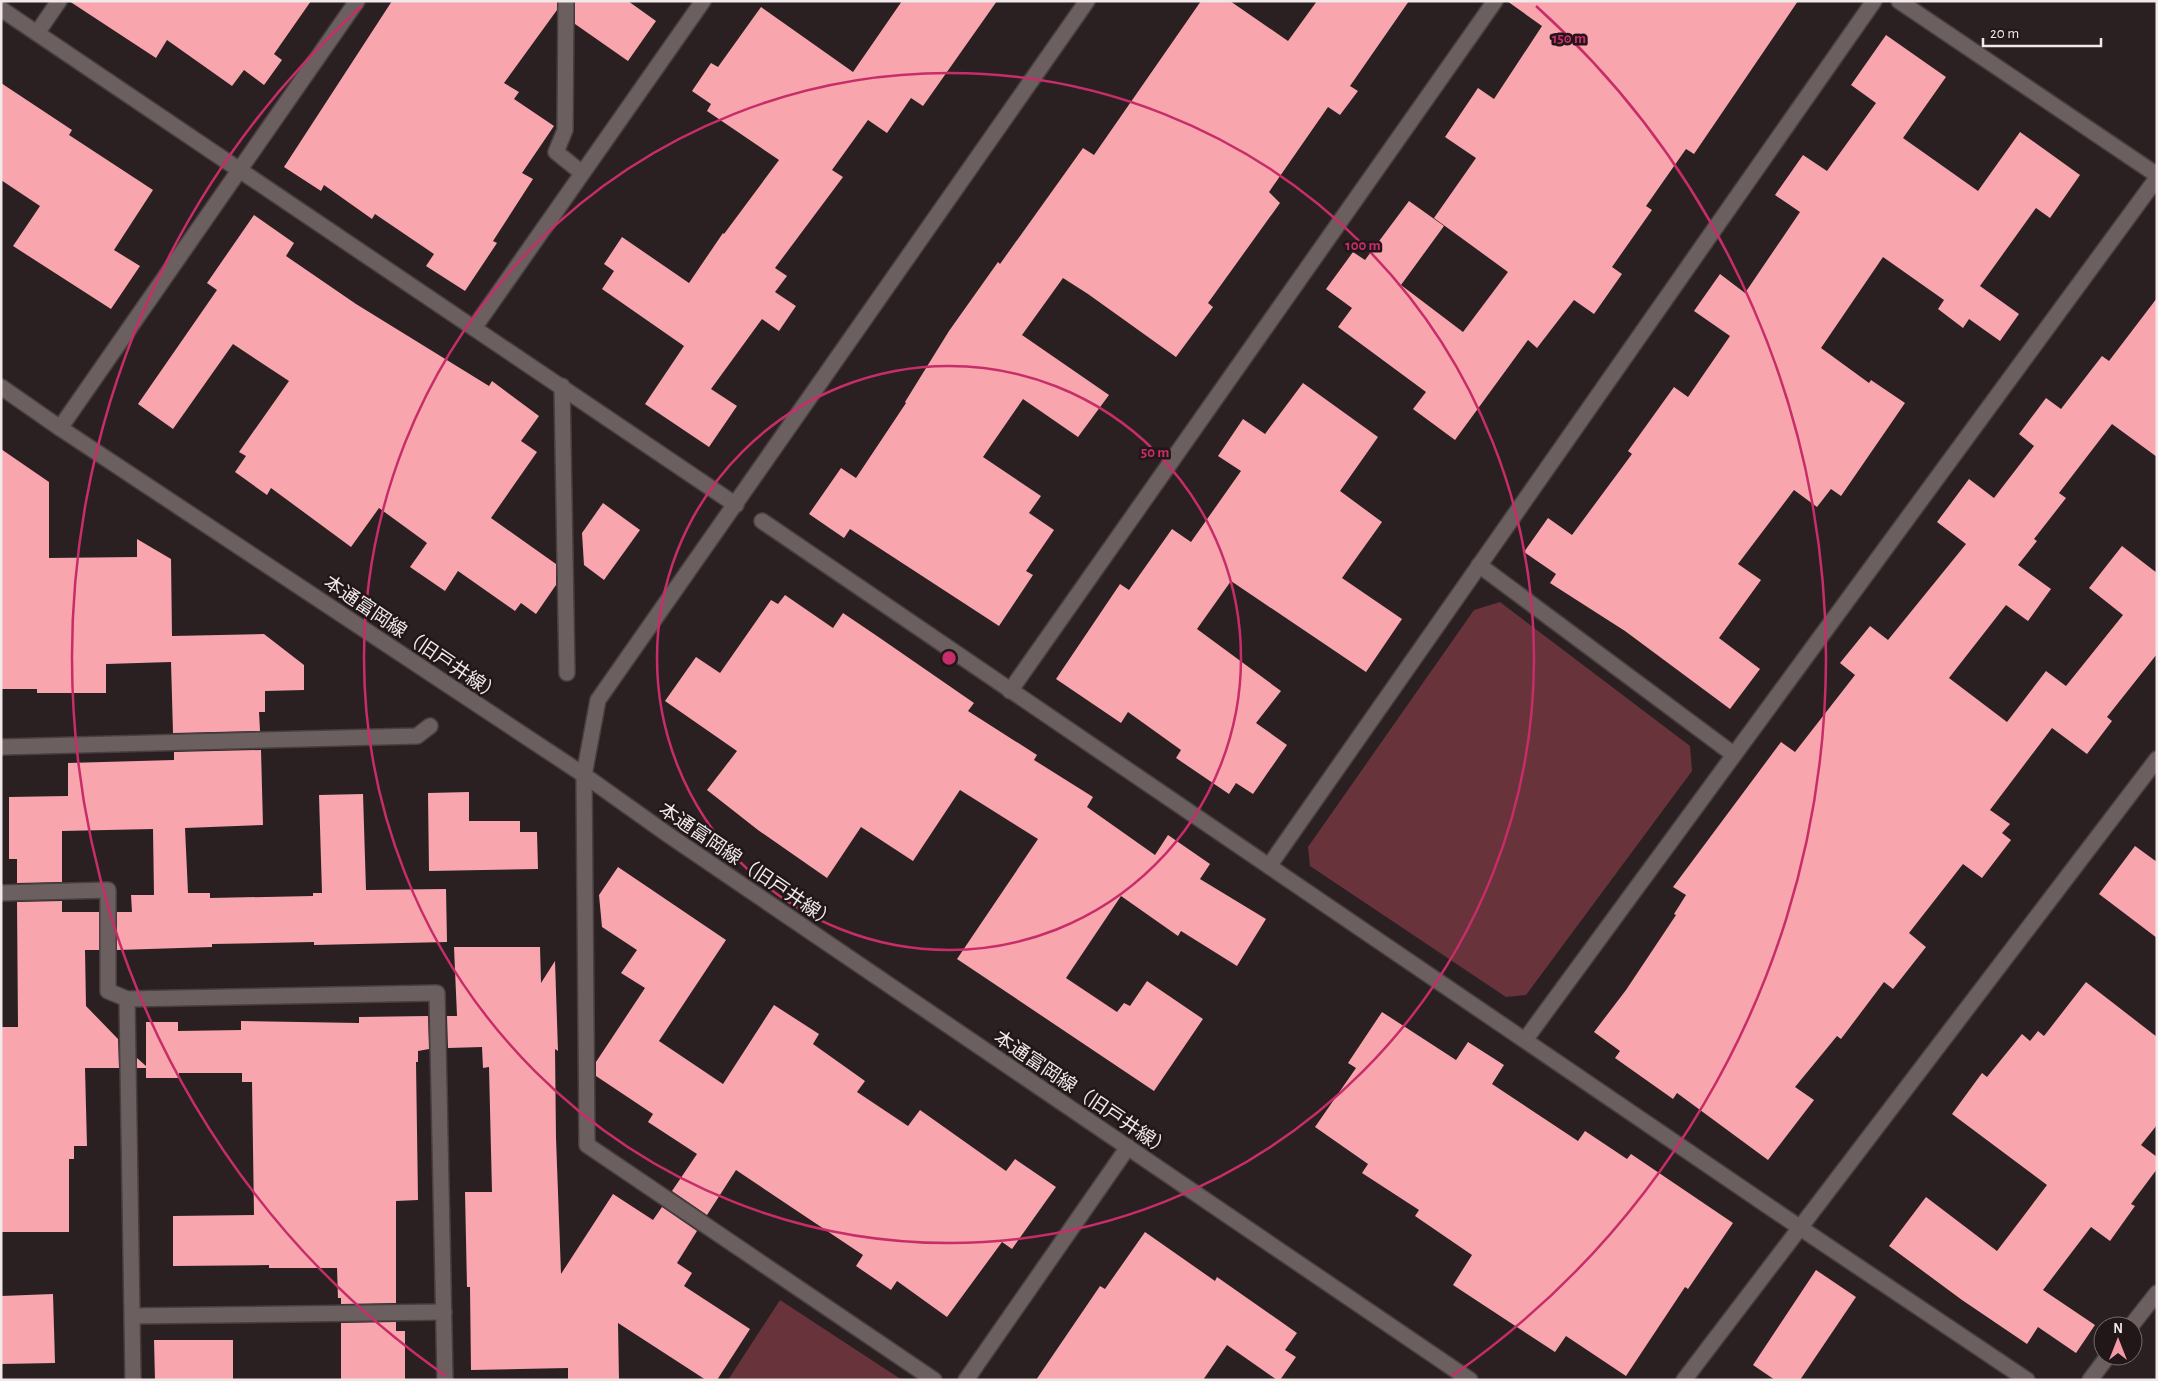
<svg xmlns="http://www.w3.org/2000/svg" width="2158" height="1381" viewBox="0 0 2158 1381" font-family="'Alegreya Sans','Noto Sans JP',sans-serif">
	<rect width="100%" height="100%" fill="#2b2021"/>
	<g fill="#68333a">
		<path d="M1500,602L1690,746L1692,771L1526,995L1506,997L1310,866L1308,847L1474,610Z"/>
		<path d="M780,1300L902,1380H728Z"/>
	</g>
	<g fill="#f8a5ae">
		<path d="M69,1H311L274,54L282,60L264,85L244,70L232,86L167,40L156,58Z"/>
		<path d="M392,1H557V10L504,83L519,92L514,99L554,126L522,173L533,179L493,241L497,243L465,291L426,266L434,254L375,214L372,219L324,185L321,191L284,167Z"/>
		<path d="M575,1H628L656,21L628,61L575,24Z"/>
		<path d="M902,1H997L923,106L911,98L887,133L868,120L832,170L843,177L775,268L787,276L775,292L796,306L779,331L762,319L711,389L737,406L709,447L645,404L684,346L602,289L614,271L604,264L622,237L689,283L723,233L724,234L779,160L707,111L711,104L692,91L711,63L718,67L761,7L853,72Z"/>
		<path d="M1201,1H1230L1288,41L1317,1H1409L1350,86L1358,91L1340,115L1328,107L1269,192L1280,203L1208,303L1213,307L1176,357L1088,294L1063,278L1022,335L1109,395L1078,437L1023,399L983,457L1041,496L1029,513L1054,530L1026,571L1033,575L999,626L850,529L844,538L809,514L841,468L856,478L906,403L905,402L949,331L998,262L1000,264L1083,148L1094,155Z"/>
		<path d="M1507,1H1798L1694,154L1686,149L1646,206L1652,210L1612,267L1622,274L1594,314L1574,300L1537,348L1528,340L1455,440L1413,409L1426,392L1338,327L1352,308L1326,289L1353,252L1365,260L1409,201L1444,226L1401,285L1463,332L1508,272L1434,218L1476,158L1445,137L1478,88L1494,99L1542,26Z"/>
		<path d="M1886,35L1946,77L1903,138L1978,191L2020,132L2080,175L2050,218L2036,208L1980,286L2019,314L2000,341L1969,319L1963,328L1938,309L1944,300L1883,257L1821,348L1869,383L1871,380L1905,403L1841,496L1831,489L1817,507L1794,490L1738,564L1761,580L1719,638L1760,669L1730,709L1625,631L1550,583L1556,574L1524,552L1548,518L1572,535L1632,454L1628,451L1674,387L1688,397L1730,336L1694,311L1720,274L1745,293L1800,212L1775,195L1803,155L1827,171L1876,103L1851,85Z"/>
		<path d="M1,83L72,130L69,135L153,190L114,250L140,266L111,309L13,246L40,206L1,180Z"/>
		<path d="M254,215L294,243L286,256L356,304L489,386L492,381L539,416L521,441L537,452L491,518L556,564V585L536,614L521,603L515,611L458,571L445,591L410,567L427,543L379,508L351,547L271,488L267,495L235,472L246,456L239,452L289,381L233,344L173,429L138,404L217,290L207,283Z"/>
		<path d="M2157,298V457L2112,424L2059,493L2066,498L2034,539L2037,541L2018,565L2051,589L2028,621L2006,605L1949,678L2007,722L2046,671L2066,686L2123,615L2089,588L2122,546L2157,573V654L2107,717L2112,721L2087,754L2052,728L1990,810L2010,824L2002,833L2011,840L1982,878L1963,864L1909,933L1926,947L1893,989L1884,982L1841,1039L1837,1036L1795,1087L1814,1100L1768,1160L1677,1093L1673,1099L1615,1058L1620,1051L1594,1032L1626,990L1676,915L1674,914L1686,895L1673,887L1781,742L1795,752L1855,675L1840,663L1870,626L1888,640L1966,544L1937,522L1969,479L1994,498L2034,446L2019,434L2046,398L2061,409L2102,356L2109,361Z"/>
		<path d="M1303,383L1378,437L1340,491L1382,522L1342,578L1402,619L1366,672L1231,581L1197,629L1281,691L1256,723L1287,745L1253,794L1236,783L1229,794L1176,758L1181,750L1128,712L1121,723L1056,679L1120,584L1129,590L1172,529L1191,542L1241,471L1218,456L1243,419L1265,434Z"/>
		<path d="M1,449L49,482V558L137,557V539L171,559L172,636L264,634L304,665V690L265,691V712H259L260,731L173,733L171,662L106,664V693H37V689H1Z"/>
		<path d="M603,503L640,530L604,580L584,565L582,533Z"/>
		<path d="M785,595L833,628L843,613L877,636L974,703L968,711L1037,755L1034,760L1093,797L1087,807L1155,855L1168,835L1210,864L1200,879L1266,919L1237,966L1181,931L1178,936L1121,896L1066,978L1117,1012L1124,1003L1130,1006L1147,981L1203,1019L1154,1091L957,959L1038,839L960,790L913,861L861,827L827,878L758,830L707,790L737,751L665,701L696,657L720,673L771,600L778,604Z"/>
		<path d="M261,750L263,825L185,828L188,893H210V898L313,896V893H322L319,795L363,794L366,890L446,889L447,942L314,945V942L212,944V947L117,950V912H132L131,895H154L153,829L62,831V882L17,883V859H9V797L68,796V763L174,760V752Z"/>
		<path d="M469,792V821H520V832H537L538,869L429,871L428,793Z"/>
		<path d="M2135,846L2157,862V938L2099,894Z"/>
		<path d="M618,867L726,940L659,1041L723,1084L774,1005L819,1034L813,1044L865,1081L857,1092L908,1126L920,1110L1006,1171L1015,1159L1056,1187L1012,1249L1002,1242L947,1317L897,1281L891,1290L856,1266L863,1255L736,1170L707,1215L672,1191L697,1154L648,1122L653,1114L596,1076V1062L645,988L621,973L637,950L602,927L599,895Z"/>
		<path d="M62,901V912H99V950H85L86,1006L118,1039L119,1068H85L87,1146H74V1159H69V1232H1V1027H18L17,902Z"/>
		<path d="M454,947H540L541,983L555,961L558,1051L555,1049L556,1138L561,1274L613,1194L653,1220L662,1207L697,1231L677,1263L692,1273L684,1286L750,1329L717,1380H706L618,1323L619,1380H568V1368L471,1370L470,1287H467L465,1192H492L489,1067L483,1068L482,1047L448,1048L447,1016H457Z"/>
		<path d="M2086,982L2157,1037V1125L2141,1145L2157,1157V1169L2131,1204L2135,1206L2110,1241L2091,1227L2043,1290L2095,1325L2076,1353L2038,1327L2027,1344L1962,1300L1889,1246L1926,1197L1997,1251L2047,1185L1952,1114L1982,1073L1987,1077L2022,1034L2030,1041L2038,1031L2044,1036Z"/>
		<path d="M1382,1012L1456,1060L1468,1042L1504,1065L1492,1084L1578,1141L1585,1131L1627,1159L1631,1154L1733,1223L1688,1289L1685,1287L1626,1376L1566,1336L1555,1352L1453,1285L1472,1255L1415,1216L1419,1210L1362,1173L1368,1164L1315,1127L1356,1068L1348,1063Z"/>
		<path d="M428,1016L429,1049L418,1051V1062H416L418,1200L396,1201V1303L341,1304V1298H338L337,1268H269V1265L173,1266V1216L254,1215L252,1082H242V1073H179V1078H146V1068H137V1058L146,1066V1022H178V1031L241,1030V1021L359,1023V1017Z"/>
		<path d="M1145,1232L1215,1281L1217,1277L1297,1333L1285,1350L1296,1357L1280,1380H1277L1227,1345L1203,1380H1036L1100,1286L1105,1289Z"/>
		<path d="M1816,1270L1856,1297L1800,1380H1775L1753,1365Z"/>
		<path d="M53,1294L55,1363L1,1364V1296Z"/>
		<path d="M396,1322V1331H405V1380H341V1323Z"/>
		<path d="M154,1340H233V1380H155Z"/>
	</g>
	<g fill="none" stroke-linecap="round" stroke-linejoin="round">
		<defs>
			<path id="lane" d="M566,1L565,130L556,152L582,173"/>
			<g id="street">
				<path d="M1,9L736,505"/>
				<path d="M37,33L59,1"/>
				<path d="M474,328L703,1"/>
				<path d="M562,386L567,673"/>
				<path d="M60,428L357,1"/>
				<path d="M762,521L1799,1227L2027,1380"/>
				<path d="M1479,565L1733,754"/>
				<path d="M1010,691L1495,1"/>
				<path d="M1,747L417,736L430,726"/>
				<path d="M584,775L587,1145L934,1380"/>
				<path d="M1269,866L1874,1"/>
				<path d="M1,893L108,890V991L127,999L133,1380"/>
				<path d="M127,999L437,993L445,1380"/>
				<path d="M1525,1040L2157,178"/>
				<path d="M132,1316L444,1312"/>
				<path d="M2131,1326L2157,1293"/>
				<path d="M966,1380L1128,1147"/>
				<path d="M1684,1380L2157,759"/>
				<path d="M2090,1380L2108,1356"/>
			</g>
			<g id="secondary">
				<path d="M1899,1L2157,175"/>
				<path d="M1,387L60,428L584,775L667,834L1470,1380"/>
				<path d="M584,775L598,700L1087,1"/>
			</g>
		</defs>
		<use href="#lane" stroke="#483f40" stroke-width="18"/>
		<use href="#street" stroke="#483f40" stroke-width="18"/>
		<use href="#secondary" stroke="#483f40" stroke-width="18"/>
		<use href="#lane" stroke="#6c5f60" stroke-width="15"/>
		<use href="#street" stroke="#6c5f60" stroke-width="15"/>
		<use href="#secondary" stroke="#6c5f60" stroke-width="15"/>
	</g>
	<g fill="none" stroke="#c72d69" stroke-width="2.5">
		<circle cx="949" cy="658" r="292"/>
		<circle cx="949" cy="658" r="585"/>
		<path d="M446 1376A877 877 0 0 1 362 6M1536 6A877 877 0 0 1 1452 1376"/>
	</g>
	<g text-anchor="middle" stroke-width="5" stroke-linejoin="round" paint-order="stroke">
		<g font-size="19" fill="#f0e8e9" stroke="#211718">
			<text transform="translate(413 638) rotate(34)" y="7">本通富岡線（旧戸井線）</text>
			<text transform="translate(748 865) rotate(34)" y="7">本通富岡線（旧戸井線）</text>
			<text transform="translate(1083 1093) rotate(34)" y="7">本通富岡線（旧戸井線）</text>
		</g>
	</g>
	<circle cx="949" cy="658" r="8" fill="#c72d69" stroke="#211718" stroke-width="2.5"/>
	<g font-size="15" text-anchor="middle" font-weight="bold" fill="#c72d69" stroke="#211718" stroke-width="5" stroke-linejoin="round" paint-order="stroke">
		<text x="1569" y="43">150 m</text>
		<text x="1363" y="250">100 m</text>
		<text x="1155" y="457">50 m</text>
	</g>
	<rect width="2158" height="1381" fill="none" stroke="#f0e8e9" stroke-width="5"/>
	<g transform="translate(2118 1341)"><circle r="24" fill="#211718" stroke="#746b6c"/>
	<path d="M0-4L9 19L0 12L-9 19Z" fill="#f49aa4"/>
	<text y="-8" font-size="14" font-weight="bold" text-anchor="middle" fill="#f0e8e9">N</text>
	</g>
	<path d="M1983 38v8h118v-8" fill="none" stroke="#f0e8e9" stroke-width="2.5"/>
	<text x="1990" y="38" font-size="15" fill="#f0e8e9" stroke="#211718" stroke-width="4" paint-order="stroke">20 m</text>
</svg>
